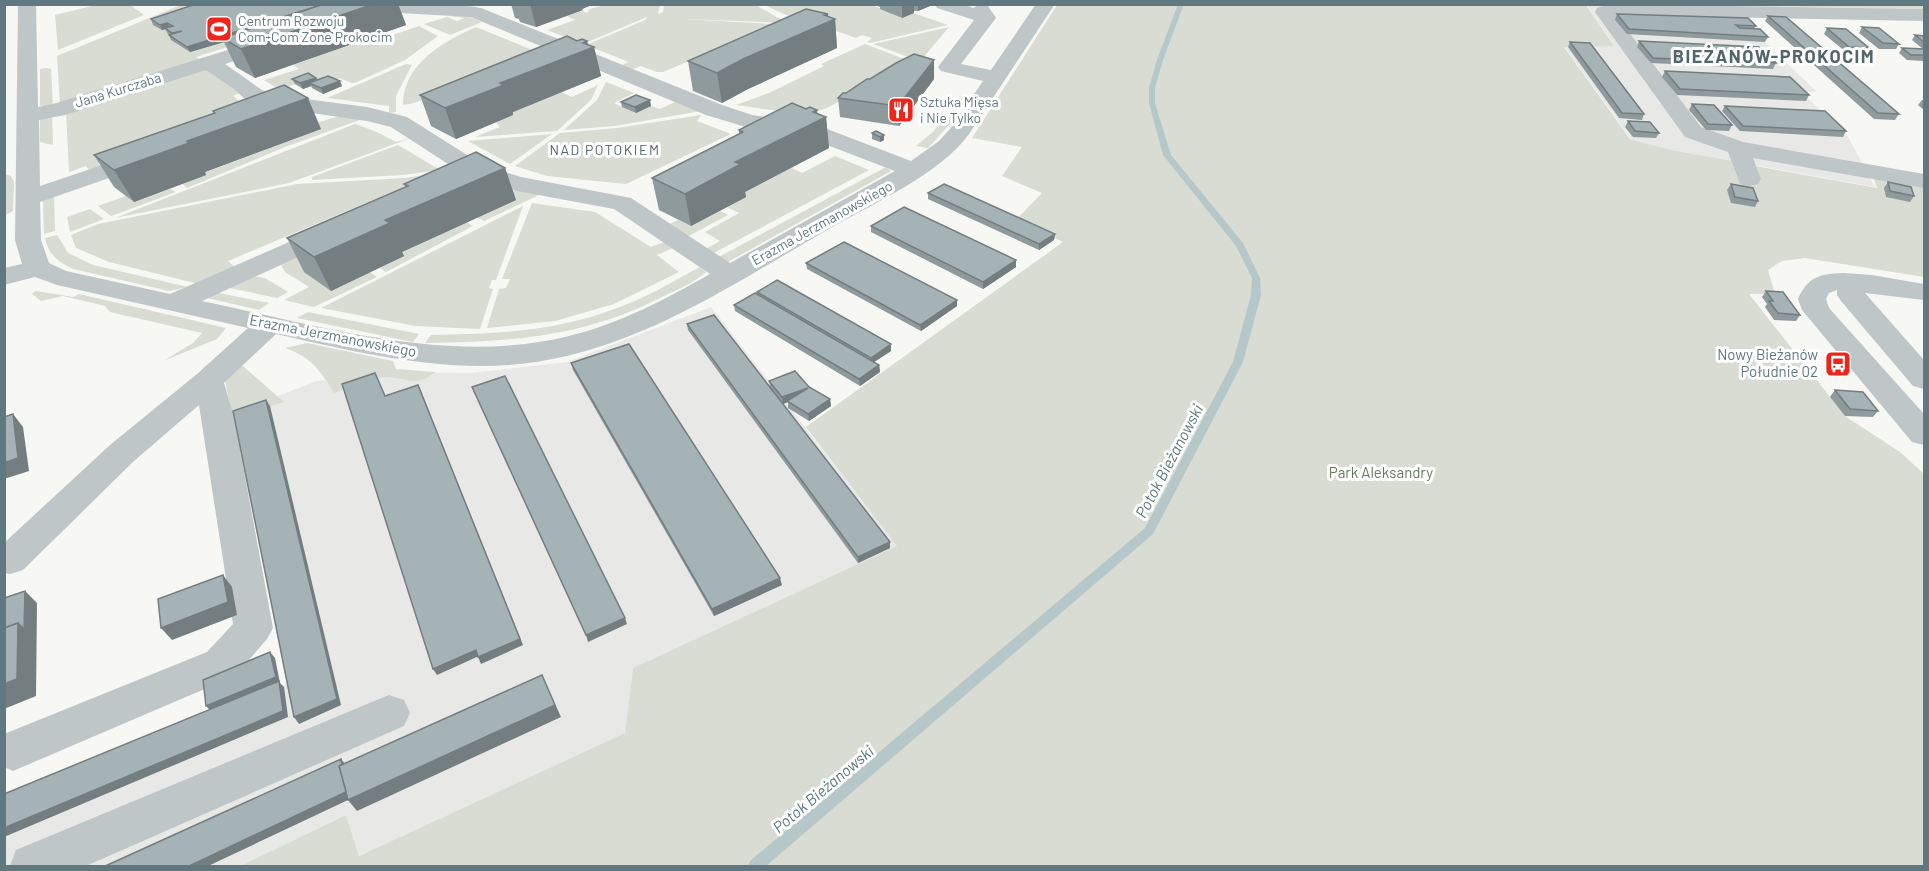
<svg xmlns="http://www.w3.org/2000/svg" width="1929" height="871" viewBox="0 0 1929 871" font-family="Barlow,sans-serif">
	<rect width="100%" height="100%" fill="#f7f7f4"/>
	<g fill="#e8e8e7">
		<path d="M1690,4L1694,8L1730,9L1817,92H1801L1847,135L1875,187L1670,150L1631,139L1564,46H1614L1587,5Z"/>
		<path d="M711,307L898,546L633,668L625,733L359,856L346,815L240,866H5V803L287,684L233,413L317,381L401,372L471,373L567,362Z"/>
	</g>
	<g fill="#d8dcd2">
		<path d="M345,4L351,8L196,57L201,61L60,105L57,56L181,5Z"/>
		<path d="M608,4L660,5L658,14L663,12L664,5H756L787,23L682,19L789,25H775L663,72H657L641,66L628,71L617,67L629,62L586,45L645,20L647,17L583,44L547,30L575,20L567,16L582,11L587,13L590,9Z"/>
		<path d="M96,5H130L144,15L58,50L55,15Z"/>
		<path d="M765,5H872L902,18L913,13L948,25L870,43L867,42L872,38L862,35L856,38C825,26 794,21 765,5Z"/>
		<path d="M1057,5H1586L1614,46L1564,47L1630,139L1671,150L1732,161L1737,177L1761,180L1755,166L1877,188L1873,177L1924,187V277L1805,258L1782,261L1768,270L1775,294H1749L1845,416L1900,452L1924,474V866H240L346,815L359,856L625,733L633,668L897,546L806,427L1063,242L1016,220L1042,193L1002,176L1022,147L972,138Z"/>
		<path d="M1737,5H1923L1924,9L1740,6Z"/>
		<path d="M465,15L482,22L450,35L424,24L447,17L457,21L464,18L450,16Z"/>
		<path d="M419,26L438,36L405,60L357,82L352,83L339,78L323,84L310,78L280,90L264,80L299,69L293,65L314,58L312,56L365,39L373,42Z"/>
		<path d="M476,27L535,51L529,60L414,103L403,105C402,65 444,41 476,27Z"/>
		<path d="M949,27L922,59L916,60L873,44Z"/>
		<path d="M865,44L912,62L827,108L805,115L736,105L769,93L824,66L821,64Z"/>
		<path d="M406,64L412,65L396,96V112L389,113V106L327,98Z"/>
		<path d="M204,66L240,93L233,96L243,104L242,113L98,163L103,169L89,170L86,166L69,172L66,110Z"/>
		<path d="M46,68L51,69L53,107L40,106V69Z"/>
		<path d="M606,82L634,93L614,103L636,113L651,106L660,109L677,101L701,111L615,126L564,130L597,100Z"/>
		<path d="M598,85L591,100L557,131L475,137L500,127L496,122L510,113L561,92L572,97Z"/>
		<path d="M947,113L958,115L928,148L916,146L934,131Z"/>
		<path d="M52,114L53,145L40,142V119Z"/>
		<path d="M701,115L697,121L731,134L626,184L547,176L515,166L560,133L617,128Z"/>
		<path d="M340,116L365,118L285,147L187,188L183,184L204,173L321,129L313,124Z"/>
		<path d="M355,124L377,132L396,142L411,138L289,183L115,218Z"/>
		<path d="M552,134L510,164L468,141Z"/>
		<path d="M398,145L440,170L403,175L312,180V177Z"/>
		<path d="M835,156L869,170L710,255L704,250L720,241L705,232L739,213L727,207L741,194L790,167L802,173Z"/>
		<path d="M886,167L891,171L728,262L715,259Z"/>
		<path d="M437,173L228,261L236,268L199,284L109,262L76,248L71,235L98,224L297,184L405,178Z"/>
		<path d="M5,174L11,176L14,182L13,211L5,215Z"/>
		<path d="M170,189L176,192L111,216L98,206L126,196L134,202Z"/>
		<path d="M515,190L541,194L484,221L476,217L515,200L505,194Z"/>
		<path d="M54,195L55,231L44,234L43,201Z"/>
		<path d="M532,203L595,212L651,247L667,241L675,247L657,255L679,272L614,304L555,321L487,328L499,289L506,288L510,279H502Z"/>
		<path d="M523,206L496,280H492L489,288L493,289L480,329L416,326L321,308Z"/>
		<path d="M90,209L104,219L70,232L67,217Z"/>
		<path d="M720,211L728,215L687,237L670,224L678,220L691,226Z"/>
		<path d="M466,222L473,226L386,272L380,268L400,253Z"/>
		<path d="M57,235L68,253L93,265L188,287L169,291L73,269C58,262 48,254 45,238Z"/>
		<path d="M298,251L370,272L377,277L314,307L284,300L309,287L285,272L281,265Z"/>
		<path d="M700,267L706,272C694,283 676,290 662,297C584,337 511,342 425,343L431,335C502,334 564,331 630,303C655,293 677,279 700,267Z"/>
		<path d="M252,276L265,278L288,292L277,298L220,286Z"/>
		<path d="M36,291L73,297L79,294L226,328L217,339L163,361L193,343L202,333L110,312L105,306L63,296L41,301L32,294Z"/>
		<path d="M214,292L269,303L259,310L207,298Z"/>
		<path d="M308,312L419,334L413,342L297,318Z"/>
		<path d="M307,343L393,361L396,369L435,372C413,389 409,377 385,377C370,378 349,388 334,393C320,370 311,357 285,348Z"/>
		<path d="M243,366L284,402L232,418L225,379L235,369Z"/>
	</g>
	<g fill="none" stroke-linecap="round" stroke-linejoin="round">
		<path fill="#b5c7c8" fill-rule="evenodd" d="M1178,4H1184L1163,60L1155,88V103L1171,155L1243,243L1260,278L1261,295L1243,362L1153,534L766,866H748L750,861L1145,528L1233,362L1251,295L1252,278L1236,246L1163,155L1149,103V88L1157,60Z"/>
		<g fill="#bfc6c8" fill-rule="evenodd">
			<path d="M18,4H36L38,107L53,104L273,36L280,38L283,42L280,46L225,64L262,90L275,95L367,107L407,117L483,165L521,177L631,198L730,263L895,171L801,135L749,128L706,115L471,17L399,13L381,14L356,21L349,19L346,15C358,0 460,3 481,8L722,105L752,115L814,124L911,161L939,141L950,129L983,81L941,71L938,67L974,20L937,8L935,4H964L973,8L980,4L988,6L996,18L961,64L991,70L1036,4H1055L969,134C942,173 869,206 827,230C735,283 643,346 536,362C449,375 360,353 276,334L224,383L234,417L273,628L267,639L235,676L13,771L4,767V734L207,652L233,624L199,405L134,461L23,570L10,574L4,573V543L110,445L197,374L248,328L57,285L35,277L4,285V268L22,264L15,240ZM206,70L234,89L246,100L263,106L367,121L391,127L465,175L517,191L614,209L710,274C666,299 619,324 569,336C448,366 320,326 202,301L344,236L348,230L344,224L335,222L170,294L66,271L49,263L41,240L40,202L155,162L159,157L155,152L147,150L40,186L39,120L65,115Z"/>
			<path d="M1608,4L1924,9V21L1616,15L1701,127L1743,142L1924,174V188L1753,158L1761,179L1758,184L1749,186L1740,184L1728,152L1685,137L1595,12L1597,8Z"/>
			<path d="M1843,273L1872,275L1924,284V300L1865,293L1924,360V389L1913,386L1841,301L1837,295V290L1829,293L1826,299L1829,308L1924,414V445L1912,442L1802,310L1798,299C1808,277 1819,274 1843,273Z"/>
			<path d="M389,695L404,700L410,713L404,726L86,866H10L16,850Z"/>
		</g>
	</g>
	<g fill="#8f9a9d">
		<path d="M196,4H398L406,25L255,78L236,67L224,42L190,52L171,40L169,35H170L168,34L165,29L162,30L153,25L151,19Z"/>
		<path d="M511,4H594L582,9L583,10L536,27L520,22L519,19L515,18Z"/>
		<path d="M872,4H930V6L918,11H914V13L902,18L880,9V7Z"/>
		<path d="M1617,4H1692L1691,6Z"/>
		<path d="M828,14V17L835,19L837,48L748,89L722,103L693,91L688,61Z"/>
		<path d="M1617,14L1756,26L1754,29L1768,37L1765,42L1627,34L1615,20Z"/>
		<path d="M1768,16L1899,114L1895,120L1874,119L1765,21Z"/>
		<path d="M1862,27L1899,44L1896,49H1879L1859,33Z"/>
		<path d="M1827,28L1869,48L1866,53L1846,52L1824,34Z"/>
		<path d="M1915,35L1924,36V61L1907,60L1899,53L1902,48L1923,49L1912,40Z"/>
		<path d="M577,41H587L588,45L594,47L601,76L513,112V115L456,139L431,126L420,95Z"/>
		<path d="M1639,41L1776,63L1773,69L1651,63L1637,47Z"/>
		<path d="M1570,42L1644,114L1642,120L1619,118L1568,47Z"/>
		<path d="M934,60V79L899,126L840,117L838,98L870,79Z"/>
		<path d="M1665,71L1809,95L1806,101L1677,95L1662,77Z"/>
		<path d="M292,79L317,80L342,86L323,94L312,88L311,86L303,89L295,84Z"/>
		<path d="M1922,100H1924V110L1918,105Z"/>
		<path d="M621,102L651,106L636,113L622,107Z"/>
		<path d="M1692,104L1732,125L1729,131L1706,130L1689,110Z"/>
		<path d="M1725,106L1846,131L1843,137L1740,131L1722,111Z"/>
		<path d="M806,109L817,110V113L826,117L829,148L745,192L746,197L691,226L659,210L652,178L739,134V130Z"/>
		<path d="M213,111L321,129L205,172L206,175L134,202L114,187L94,155L214,113Z"/>
		<path d="M1628,121L1659,133L1656,138L1633,137L1625,127Z"/>
		<path d="M872,133L884,135V140L880,142L872,139Z"/>
		<path d="M505,168L516,200L402,252L404,256L331,291L304,272L287,238L406,187L404,184Z"/>
		<path d="M1888,182L1914,196L1910,202L1886,197L1884,188Z"/>
		<path d="M1731,184L1758,201L1755,207L1731,203L1727,190Z"/>
		<path d="M928,193L1055,234L1054,240L1039,250L928,199Z"/>
		<path d="M871,226L1016,260V267L983,289L871,232Z"/>
		<path d="M806,263L957,300V306L921,331L807,269Z"/>
		<path d="M1766,291L1800,315L1796,321L1774,320L1765,307L1767,304L1762,297Z"/>
		<path d="M757,292L891,344V351L874,362L879,365L880,372L860,386L735,311L734,305L757,294Z"/>
		<path d="M687,324L770,387L769,381L809,387L830,399L831,406L809,421L788,408V402L783,404L890,548L858,563L688,330Z"/>
		<path d="M571,363L782,585L714,616L573,370Z"/>
		<path d="M1835,390L1878,411L1873,417L1845,416L1830,397Z"/>
	</g>
	<g fill="#747d7f">
		<path d="M326,4L222,38L224,42L190,52L187,47Z"/>
		<path d="M374,4H398L406,25L255,78L241,49Z"/>
		<path d="M530,4H594L582,9L583,10L536,27Z"/>
		<path d="M902,4H914V13L902,18Z"/>
		<path d="M918,4H930V6L918,11Z"/>
		<path d="M828,14V22L835,19L837,48L748,89L722,103L717,73Z"/>
		<path d="M167,23L170,28L162,30L160,25Z"/>
		<path d="M587,41L589,49L594,47L601,76L513,112V115L456,139L445,108L500,83Z"/>
		<path d="M934,60V79L899,126L898,106Z"/>
		<path d="M316,78L319,83H309L311,86L303,89L300,83Z"/>
		<path d="M340,81L342,86L323,94L321,88Z"/>
		<path d="M308,98L321,129L205,172L206,175L134,202L114,170L187,141Z"/>
		<path d="M650,100L651,106L636,113L635,107Z"/>
		<path d="M817,110L818,121L826,117L829,148L745,192L746,197L691,226L685,194Z"/>
		<path d="M884,135V140L880,142V137Z"/>
		<path d="M505,168L516,200L402,252L404,256L331,291L314,257L385,220Z"/>
		<path d="M1055,234L1054,240L1039,250V244Z"/>
		<path d="M1016,260V267L983,289V282Z"/>
		<path d="M957,300V306L921,331L920,325Z"/>
		<path d="M891,344V351L871,364V358Z"/>
		<path d="M879,365L880,372L860,386L859,379Z"/>
		<path d="M808,388V394L783,404L782,397Z"/>
		<path d="M421,392L523,645L481,664L478,657Z"/>
		<path d="M830,399L831,406L809,421L808,414Z"/>
		<path d="M266,400L270,406L341,705L299,724L294,717Z"/>
		<path d="M13,414L23,427L29,471L4,479V463Z"/>
		<path d="M890,542V548L858,563V557Z"/>
		<path d="M223,575L232,587L237,615L172,640L161,628Z"/>
		<path d="M780,578L782,585L714,616L712,609Z"/>
		<path d="M25,591L37,603L36,696L4,709V684Z"/>
		<path d="M625,618L627,624L588,642L586,635Z"/>
		<path d="M476,650L479,656L437,675L433,669Z"/>
		<path d="M270,652L275,658L280,683L284,687L288,717L4,837V828L212,712L206,706Z"/>
		<path d="M542,675L561,717L357,811L348,800L206,867H187L341,759L346,765Z"/>
	</g>
	<g fill="#a6b3b6" stroke="#747d7f" stroke-width="1.5">
		<path d="M196,4H324L187,47L169,35L182,31L172,33L165,28L173,26L167,23L160,25L151,19Z"/>
		<path d="M324,4H374L241,49L222,38Z"/>
		<path d="M806,9L828,14L824,15L835,19L743,59L717,73L688,61Z"/>
		<path d="M1617,14L1748,18L1756,26L1736,25L1740,28L1760,29L1768,37L1629,29Z"/>
		<path d="M1768,16L1786,17L1899,114L1878,113Z"/>
		<path d="M1862,27L1879,28L1899,44L1883,43Z"/>
		<path d="M1827,28L1846,29L1869,48L1849,47Z"/>
		<path d="M1915,35L1924,36V42Z"/>
		<path d="M567,36L577,41L582,39L587,41L583,43L594,47L500,83L504,85L445,108L420,95Z"/>
		<path d="M1639,41L1759,47L1776,63L1653,58Z"/>
		<path d="M1570,42L1590,43L1644,114L1622,113Z"/>
		<path d="M1902,48L1924,49V55H1911Z"/>
		<path d="M914,54L934,60L898,106L838,98L843,93H846L867,79H870L896,63Z"/>
		<path d="M1665,71L1790,77L1809,95L1680,89Z"/>
		<path d="M308,73L316,78L300,83L292,79Z"/>
		<path d="M328,76L340,81L321,88L309,83Z"/>
		<path d="M284,85L308,98L187,141L189,143L114,170L94,155L215,113L213,111Z"/>
		<path d="M636,95L650,100L635,107L621,102Z"/>
		<path d="M792,103L806,109L810,107L817,110L813,112L826,117L735,162L741,164L685,194L652,178L743,132L739,130Z"/>
		<path d="M1692,104L1714,105L1732,125L1708,124Z"/>
		<path d="M1725,106L1825,111L1846,131L1743,126Z"/>
		<path d="M1628,121L1650,122L1659,133L1635,131Z"/>
		<path d="M876,131L884,135L880,137L872,133Z"/>
		<path d="M476,152L505,168L385,220L390,223L314,257L287,238L408,186L404,184Z"/>
		<path d="M1888,182L1911,187L1914,196L1890,191Z"/>
		<path d="M944,184L1055,234L1039,244L928,193Z"/>
		<path d="M1731,184L1753,188L1758,201L1735,197Z"/>
		<path d="M904,207L1016,260L983,282L871,226Z"/>
		<path d="M844,242L957,300L920,325L806,263Z"/>
		<path d="M777,280L891,344L871,358L757,292Z"/>
		<path d="M1766,291L1783,292L1800,315L1778,313L1769,301H1773Z"/>
		<path d="M755,293L879,365L859,379L734,305Z"/>
		<path d="M714,315L890,542L858,557L687,324Z"/>
		<path d="M629,344L780,578L712,609L571,363Z"/>
		<path d="M795,371L809,387L830,399L808,414L787,401L808,388L782,397L769,381Z"/>
		<path d="M375,373L385,396L418,385L520,639L478,657L476,650L433,669L342,384Z"/>
		<path d="M505,376L625,618L586,635L472,387Z"/>
		<path d="M1835,390L1863,392L1878,411L1850,409Z"/>
		<path d="M266,400L337,699L294,717L233,411Z"/>
		<path d="M13,414L18,458L4,463V417Z"/>
		<path d="M223,575L228,602L161,628L158,599Z"/>
		<path d="M25,591L24,629L18,623L4,628V598Z"/>
		<path d="M18,623L17,679L4,684V628Z"/>
		<path d="M270,652L276,677L206,706L203,680Z"/>
		<path d="M542,675L555,705L348,800L339,766Z"/>
		<path d="M279,681L283,711L4,828V794Z"/>
		<path d="M341,759L342,764L339,766L346,792L187,867H103Z"/>
	</g>
	<defs>
		<symbol id="stadium-square" viewBox="-11 -11 22 22"><rect x="-9" y="-9" width="18" height="18" rx="4" fill="#ef251b" stroke="#fff"/><path d="M0-5a6.5 5 0 1 0 0 10a6.5 5 0 1 0 0-10ZM-3.5-1.8h7v3.6h-7Z" fill="#fff"/></symbol>
		<symbol id="restaurant-square" viewBox="-11 -11 22 22"><rect x="-9" y="-9" width="18" height="18" rx="4" fill="#ef251b" stroke="#fff"/><path d="M-5-6h1v4h1v-4h1v4h1v-4h1v5L-1.5 .5V6h-2V.5L-5-1ZM5-6V6H3V1.5H1.5Q1.5-4 5-6Z" fill="#fff"/></symbol>
		<symbol id="bus-square" viewBox="-11 -11 22 22"><rect x="-9" y="-9" width="18" height="18" rx="4" fill="#ef251b" stroke="#fff"/><path d="M-5-6H5V4H4V6H2V4H-2V6H-4V4H-5ZM-3.5-4V0h7V-4ZM-3.5 1.2v1.5H-2V1.2ZM2 1.2v1.5H3.5V1.2Z" fill="#fff"/></symbol>
	</defs>
	<g fill-rule="evenodd">
		<use href="#stadium-square" x="204" y="14" width="30" height="30"/>
		<use href="#restaurant-square" x="886" y="95" width="30" height="30"/>
		<use href="#bus-square" x="1823" y="349" width="30" height="30"/>
	</g>
	<g text-anchor="middle" stroke-width="6" stroke-linejoin="round" paint-order="stroke">
		<g font-size="14" fill="#607981" stroke="#fff" text-anchor="start">
			<text x="238" y="26">Centrum Rozwoju<tspan x="238" dy="16">Com-Com Zone Prokocim</tspan></text>
			<text x="920" y="107">Sztuka Mięsa<tspan x="920" dy="16">i Nie Tylko</tspan></text>
		</g>
		<g font-size="14" fill="#607981" stroke="#fff">
			<text transform="translate(118 90) rotate(-17)" y="5">Jana Kurczaba</text>
			<text transform="translate(822 223) rotate(-29)" y="5">Erazma Jerzmanowskiego</text>
		</g>
		<g font-size="14" letter-spacing="1.5" fill="#52656b" stroke="#fff">
			<text x="605" y="155">NAD POTOKIEM</text>
		</g>
		<g font-size="15" fill="#607981" stroke="#fff">
			<text transform="translate(333 336) rotate(11)" y="5">Erazma Jerzmanowskiego</text>
		</g>
		<g font-size="15" fill="#607981" stroke="#fff" text-anchor="end">
			<text x="1818" y="360">Nowy Bieżanów<tspan x="1818" dy="17">Południe 02</tspan></text>
		</g>
		<g font-size="15" fill="#69795f" stroke="#fff">
			<text x="1381" y="478">Park Aleksandry</text>
		</g>
		<g font-size="16" font-style="italic" fill="#5a797c" stroke="#fff">
			<text transform="translate(1169 461) rotate(-62)" y="6">Potok Bieżanowski</text>
			<text transform="translate(823 789) rotate(-40)" y="6">Potok Bieżanowski</text>
		</g>
		<g font-size="18" font-weight="bold" letter-spacing="1.5" fill="#52656b" stroke="#fff">
			<text x="1774" y="63">BIEŻANÓW-PROKOCIM</text>
		</g>
	</g>
	<rect width="1929" height="871" fill="none" stroke="#607981" stroke-width="12"/>
</svg>
